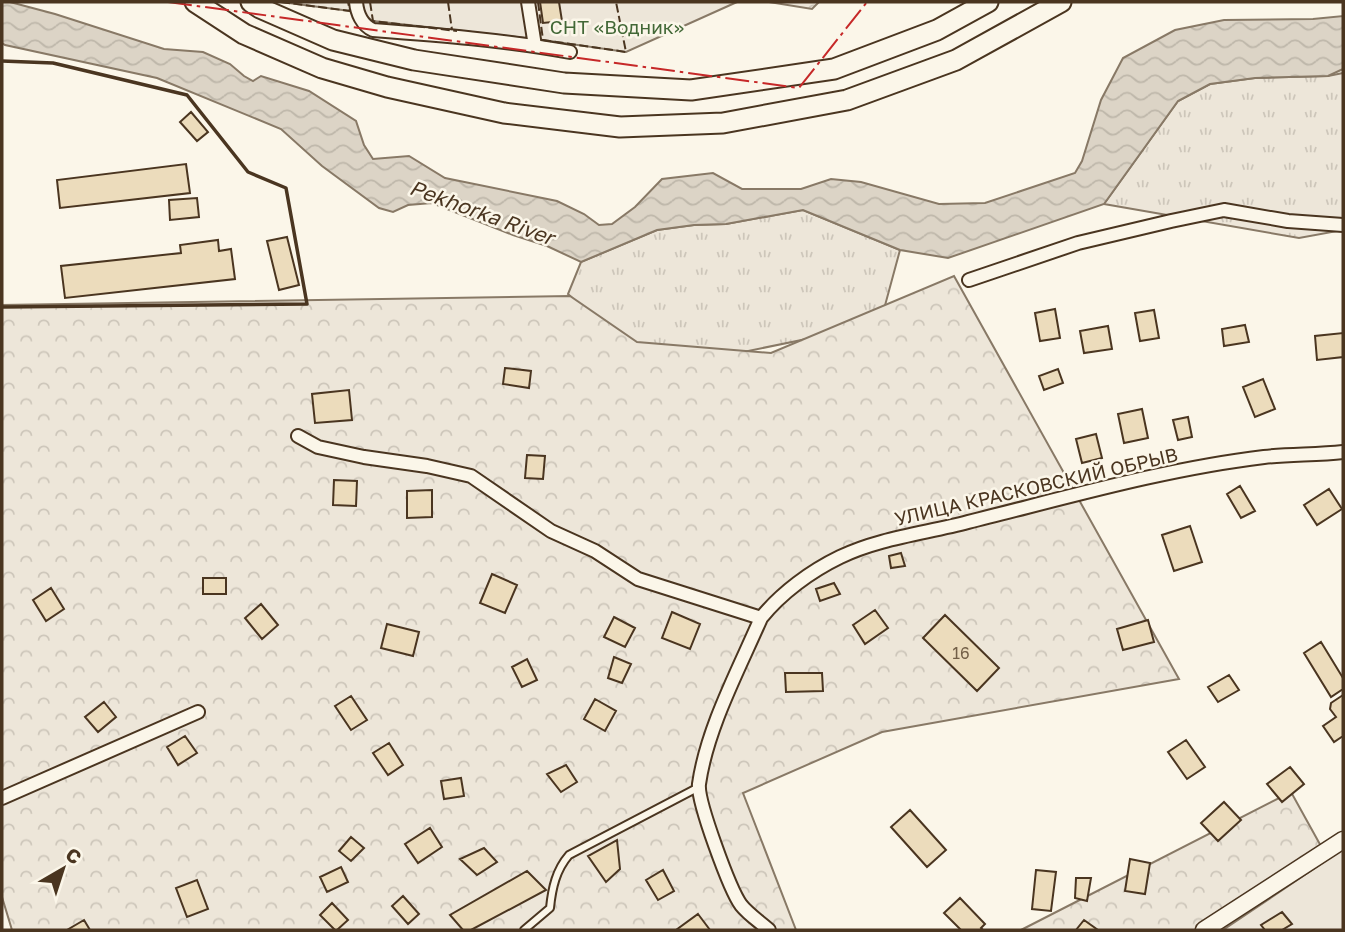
<svg xmlns="http://www.w3.org/2000/svg" width="1345" height="932" viewBox="0 0 1345 932" font-family="'Golos Text',sans-serif">
	<style>
		.grass { fill: url(#grass-tufts); stroke: #887966; stroke-width: 2 }
		.forest { fill: url(#forest-crowns); stroke: #887966; stroke-width: 2 }
		.green { fill: #ede6d9; stroke: #887966; stroke-width: 2 }
		.water { fill: url(#water-waves); stroke: #887966; stroke-width: 2 }
		.building { fill: #ecdcbc; stroke: #4a3520; stroke-width: 2 }
		.lines { fill: none; stroke-linecap: round; stroke-linejoin: round }
		.service-casing { stroke: #4a3520; stroke-width: 10 }
		.minor-casing { stroke: #4a3520; stroke-width: 16 }
		.secondary-casing { stroke: #4a3520; stroke-width: 19 }
		.primary-casing { stroke: #4a3520; stroke-width: 23 }
		.service { stroke: #fbf6e9; stroke-width: 6 }
		.minor { stroke: #fbf6e9; stroke-width: 12 }
		.secondary { stroke: #fbf6e9; stroke-width: 16 }
		.primary { stroke: #fbf6e9; stroke-width: 19 }
		.fence { stroke: #4a3520; stroke-width: 2; stroke-dasharray: 9 3.5; stroke-linecap: butt }
		.wall { stroke: #4a3520; stroke-width: 3.5 }
		.power { stroke: #c62828; stroke-width: 2; stroke-dasharray: 24 5 3.5 5; stroke-linecap: butt }
		.labels { text-anchor: middle; dominant-baseline: central; stroke-width: 5; stroke-linejoin: round; paint-order: stroke }
		.number-label { font-size: 16px; fill: #725f47 }
		.park-label { font-size: 19px; fill: #436837; stroke: #fbf6e9 }
		.street-label { font-size: 19px; fill: #4a3520; stroke: #fbf6e9 }
		.water-label { font-size: 21px; font-style: italic; fill: #4a3520; stroke: #fbf6e9 }
	</style>
	<defs>
		<pattern id="grass-tufts" width="24" height="20" patternUnits="userSpaceOnUse" patternTransform="scale(1.75)"><rect width="24" height="20" fill="#ede6d9"/><path d="M3 7l-1-3M5 7V3M7 7l1-3M15 17l-1-3M17 17v-4M19 17l1-3" fill="none" stroke="#cdc6ba"/></pattern>
		<pattern id="forest-crowns" width="20" height="18" patternUnits="userSpaceOnUse" patternTransform="scale(1.75)"><rect width="20" height="18" fill="#ede6d9"/><path d="M2 6a3 3 0 1 1 6 0M12 15a3 3 0 1 1 6 0" fill="none" stroke="#cdc6ba"/></pattern>
		<pattern id="water-waves" width="16" height="10" patternUnits="userSpaceOnUse" patternTransform="scale(1.75)"><rect width="16" height="10" fill="#dcd4c6"/><path d="M0 5q4-4 8 0t8 0" fill="none" stroke="#beb7aa"/></pattern>
	</defs>
	<rect width="100%" height="100%" fill="#fbf6e9"/>
	<path class="grass" d="M1343 73V230L1299 238 1104 204 1178 101 1210 84 1255 78 1328 76Z
		M803 210 900 250 880 324 650 371 568 294 581 262 657 230 694 225 726 224Z"/>
	<path class="forest" d="M769 2H819L812 9Z
		M954 276 1179 679 882 732 743 793 796 930H12L2 897V305L570 296 637 342 771 353Z
		M1291 792 1322 848 1211 930H1021Z"/>
	<path class="green" d="M281 2H737L626 52 543 40 373 21 350 11Z
		M1343 849V930H1223Z"/>
	<path class="water" d="M2 2H10L55 14 164 49 203 52 230 64 244 76 253 81 261 76 309 91 356 121 364 145 373 159 409 156 445 178 557 201 584 214 599 225 612 224 635 207 662 179 713 173 742 189H801L831 179 861 182 939 204 985 203 1075 173 1082 161 1101 100 1123 58 1175 30 1224 20 1313 19 1343 16V69L1328 76 1255 78 1210 84 1178 101 1104 204 948 258 900 250 803 210 726 224 694 225 657 230 581 262 547 246 513 235 432 203 408 205 393 212 379 208 322 166 281 129 157 78 5 45 2 43Z"/>
	<path class="building" d="M540 2H559L562 21 543 23Z
		M191 112 208 132 197 141 180 122Z
		M186 164 190 193 60 208 57 180Z
		M197 198 199 217 170 220 169 200Z
		M287 237 299 285 279 290 267 241Z
		M218 240 219 251 231 249 235 279 65 298 61 266 181 253 180 245Z
		M1055 309 1060 338 1040 341 1035 313Z
		M1154 310 1159 338 1140 341 1135 313Z
		M1245 325 1249 342 1224 346 1222 329Z
		M1108 326 1112 349 1084 353 1080 331Z
		M1343 333V357L1317 360 1315 336Z
		M505 368 531 371 529 388 503 384Z
		M1058 369 1063 383 1044 390 1039 376Z
		M1263 379 1275 409 1255 417 1243 387Z
		M349 390 352 420 315 423 312 394Z
		M1142 409 1148 438 1124 443 1118 414Z
		M1188 417 1192 437 1178 440 1173 420Z
		M1096 434 1102 458 1082 463 1076 439Z
		M527 455 545 456 543 479 525 478Z
		M334 480 357 481 356 506 333 505Z
		M1240 486 1255 511 1241 518 1227 494Z
		M1329 489 1342 509 1317 525 1304 505Z
		M432 490V517L407 518V491Z
		M1190 526 1202 562 1174 571 1162 535Z
		M901 553 905 566 891 568 889 556Z
		M492 574 517 585 505 613 480 603Z
		M203 578H226V594H203Z
		M834 583 840 594 820 601 816 589Z
		M51 588 64 609 46 621 33 600Z
		M261 604 278 625 262 639 245 618Z
		M875 610 888 628 865 644 853 625Z
		M672 612 700 624 690 649 662 638Z
		M945 615 999 668 977 691 923 638Z
		M614 617 635 628 625 647 604 637Z
		M1148 620 1154 642 1123 650 1117 629Z
		M387 624 419 632 413 656 381 648Z
		M1321 642 1343 678V689L1331 697 1304 653Z
		M614 657 631 664 622 683 608 678Z
		M527 659 537 680 522 687 512 667Z
		M785 673H822L823 691 786 692Z
		M1229 675 1239 690 1218 702 1208 687Z
		M1343 695V736L1334 742 1323 726 1336 717 1330 709 1331 703Z
		M351 696 367 720 351 730 335 706Z
		M595 699 616 711 605 731 584 719Z
		M104 702 116 717 98 732 85 717Z
		M185 736 197 753 178 765 167 747Z
		M1186 740 1205 767 1187 779 1168 752Z
		M389 743 403 765 388 775 373 753Z
		M566 765 577 782 561 792 547 774Z
		M1290 767 1304 784 1282 802 1267 784Z
		M461 778 464 796 444 799 441 781Z
		M1224 802 1241 820 1218 841 1201 823Z
		M910 810 946 850 927 867 891 827Z
		M430 828 442 847 418 863 405 844Z
		M351 837 364 848 351 861 339 851Z
		M617 840 620 869 606 882 588 856Z
		M484 848 497 862 477 875 460 859Z
		M1130 859 1150 863 1145 894 1125 891Z
		M341 867 348 882 327 892 320 877Z
		M663 870 674 891 658 900 646 880Z
		M1036 870 1056 872 1051 911 1032 909Z
		M527 871 546 890 471 930H463L450 915Z
		M1076 878H1091L1087 901 1075 898Z
		M197 880 208 909 187 917 176 888Z
		M403 896 419 914 408 924 392 906Z
		M960 898 985 924 981 928 983 930H961L944 913Z
		M332 903 348 920 337 930H335L320 915Z
		M1282 912 1292 924 1282 930H1265L1261 925Z
		M698 914 710 930H676Z
		M84 920 90 930H67Z
		M1084 920 1098 930H1076Z"/>
	<g class="lines">
		<defs>
			<path id="service" d="M524 930 550 908C552 888 556 870 569 855L699 787"/>
			<path id="minor" d="M356 2C357 13 362 25 373 30 439 35 505 40 570 52
				M528 2 535 46
				M969 280 1078 243 1171 221 1224 210 1288 221 1343 225
				M298 436 318 447 364 457 427 466 471 476 551 531 595 551 638 579 761 618
				M2 798 198 712
				M769 930C760 922 748 914 741 905 730 890 697 801 699 784 707 728 739 669 761 618 781 593 811 571 840 557 879 538 927 533 968 522 1065 498 1164 469 1264 457 1290 454 1317 455 1343 452"/>
			<path id="secondary" d="M1204 930 1343 840"/>
			<path id="primary" d="M195 2 244 34 322 68 387 87 504 113 620 127 723 123 847 100 956 60 1061 2
				M251 2 260 8 333 40 414 60 564 83 691 90 834 69 937 30 988 2"/>
		</defs>
		<use href="#service" class="service-casing"/>
		<use href="#minor" class="minor-casing"/>
		<use href="#secondary" class="secondary-casing"/>
		<use href="#primary" class="primary-casing"/>
		<use href="#service" class="service"/>
		<use href="#minor" class="minor"/>
		<use href="#secondary" class="secondary"/>
		<use href="#primary" class="primary"/>
		<path class="fence" d="M281 2 350 11 348 2
			M370 2 373 21 457 31
			M448 2 452 30
			M538 2 543 40 626 52 616 2"/>
		<path class="wall" d="M2 61 53 63 187 95 248 172 286 188 307 304 2 307"/>
		<path class="power" d="M168 2 799 88 867 2"/>
	</g>
	<g class="labels">
		<g class="number-label">
			<text x="961" y="653">16</text>
		</g>
		<g class="park-label">
			<text x="617" y="26">СНТ «Водник»</text>
		</g>
		<g class="street-label">
			<text transform="translate(1036 486) rotate(-13)">УЛИЦА КРАСКОВСКИЙ ОБРЫВ</text>
		</g>
		<g class="water-label">
			<text transform="translate(482 212) rotate(20)">Pekhorka River</text>
		</g>
	</g>
	<rect width="1345" height="932" fill="none" stroke="#4a3520" stroke-width="7"/>
	<g transform="translate(63 869) rotate(39)" stroke="#fbf6e9" stroke-width="5" paint-order="stroke">
	<path d="M0-5L12 26L0 18L-12 26Z" fill="#4a3520"/>
	<text y="-10" font-size="19" font-weight="bold" text-anchor="middle" fill="#4a3520">С</text>
	</g>
</svg>
